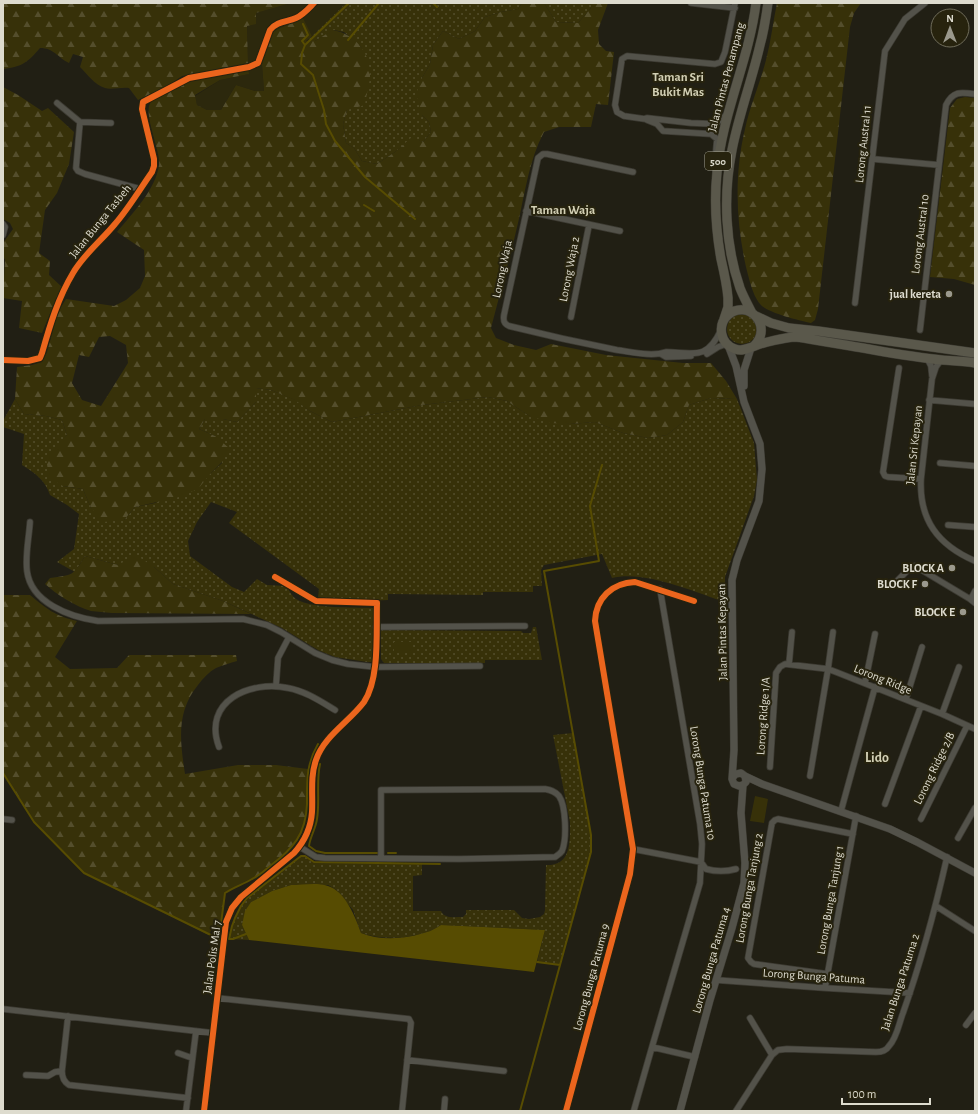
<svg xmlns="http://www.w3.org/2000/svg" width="978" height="1114" viewBox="0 0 978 1114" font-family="'Alegreya Sans',sans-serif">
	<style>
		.built { fill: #2c280d }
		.grass { fill: url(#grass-dots) }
		.forest { fill: url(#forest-firs); fill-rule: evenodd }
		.pitch { fill: #373109 }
		.water { fill: #574c02 }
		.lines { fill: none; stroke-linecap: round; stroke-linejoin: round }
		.stream { stroke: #574c02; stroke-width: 2 }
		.minor-casing { stroke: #3d3b33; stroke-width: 7 }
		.tertiary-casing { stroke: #3d3b33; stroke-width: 8 }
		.primary-casing { stroke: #3d3b33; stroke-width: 10 }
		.minor { stroke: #53524a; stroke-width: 5.5 }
		.tertiary { stroke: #53524a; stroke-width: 7 }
		.primary { stroke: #5a584b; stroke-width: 9 }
		.cycleway-casing { stroke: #27230e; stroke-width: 8 }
		.cycleway { stroke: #eb651d; stroke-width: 6 }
		.poi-dot { fill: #9b998d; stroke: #27230e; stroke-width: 1.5 }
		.labels { text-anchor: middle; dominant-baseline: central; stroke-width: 4; stroke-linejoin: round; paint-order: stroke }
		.shield { fill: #27230e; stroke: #a6a494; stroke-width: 1 }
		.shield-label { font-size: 11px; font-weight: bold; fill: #dddbce }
		.street-label { font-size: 12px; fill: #dddbce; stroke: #27230e }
		.poi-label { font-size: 12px; font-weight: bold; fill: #dddbce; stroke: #27230e; text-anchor: end }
		.neighbourhood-label { font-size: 13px; font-weight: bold; fill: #d2cfb4; stroke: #27230e }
		.quarter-label { font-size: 14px; font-weight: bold; fill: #d2cfb4; stroke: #27230e }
	</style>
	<defs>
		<pattern id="grass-dots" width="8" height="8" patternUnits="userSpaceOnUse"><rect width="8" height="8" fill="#373109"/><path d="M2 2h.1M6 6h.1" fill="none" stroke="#544e2c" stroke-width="1.8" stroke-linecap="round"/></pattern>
		<pattern id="forest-firs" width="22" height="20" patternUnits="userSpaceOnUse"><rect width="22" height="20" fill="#373109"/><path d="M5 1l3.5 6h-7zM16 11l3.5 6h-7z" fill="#544e2c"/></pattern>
	</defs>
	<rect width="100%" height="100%" fill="#211f14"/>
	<path class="built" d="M291 3H346L312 36 303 18 262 64 264 91H255L236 85 221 110H207L197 105 195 96 220 80 248 74 247 25 255 13Z"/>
	<path class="grass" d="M346 3H522L518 9 501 12 485 17 475 31 459 39 443 31 433 45 430 64 422 78V115L429 122 431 132 423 142 412 138 395 152 377 164 362 161 354 148 346 143 343 124 347 110 367 87 370 72 361 47 344 32 334 30 315 41 306 42Z
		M544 3H591V8L578 23 556 22Z
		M727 329a15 15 0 1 1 30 0a15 15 0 1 1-30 0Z
		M256 388 271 390 296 400 310 411 332 422 422 405 488 397 507 401 528 415 570 424 595 422 623 433 648 438 667 435 683 422 689 405 711 398 737 399 754 443 757 480 754 496 725 577V602C694 592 645 570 612 578L602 554 544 565 541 570 542 586H533V592H483V595L388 594V600C365 601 340 601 318 597L319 589 229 523 237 512 211 502 197 522 188 541 190 556 232 587 244 592 257 579 267 585 287 586C289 591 292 596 296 599 312 609 354 607 373 608V661L372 662H367L335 657 318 650 282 628 223 601 173 584 154 567 118 565 85 556 75 572 57 562 74 549 79 514 67 505 50 495C45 480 35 473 22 465L24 434 3 427V421L15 399 24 414 46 416 62 420 67 435 58 446 63 486 83 489 91 508 124 520 135 507 155 503 211 473 222 463 215 436 199 429 205 419H223L237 422 256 402Z
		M533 627H536L542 660H485V663H384L381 659V631L382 630 521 631 523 633H531Z
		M573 733 591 835V852L560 965 537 962 545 930 441 925C436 928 431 931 427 932 407 939 380 940 361 933L353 910 335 889 328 885H291L272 891 251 902 242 925 249 940 229 939C232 923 237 910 247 898L301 856H305L314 862 422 863V875L413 876V911H441C444 919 455 917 463 917L466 914V910H514L522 918 529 919 540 917 544 914 545 910 546 865C549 865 553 865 555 864 572 860 570 835 570 822L553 735Z"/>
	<path class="forest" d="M3 3H291L256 13V24L247 26 248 63 182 76 169 85 138 100 129 88C121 87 111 90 105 88 95 85 87 74 80 67L83 57 73 54 69 63C57 57 54 48 40 48 28 62 22 67 3 69Z
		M522 3H544L556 22 578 23 591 8V3H608L598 30 599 44 606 51 614 52 608 105 596 104 591 127H559L544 132C529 160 525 193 518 223 510 258 500 293 491 328L496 338 514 345 536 350 551 344 606 355 683 363H711L726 381 737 399 711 398 689 405 683 422 667 435 648 438 623 433 595 422 570 424 550 423 528 415 507 401 488 397 422 405 332 422 310 411 295 400 271 390 256 388V402L237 422 223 419H205L199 429 215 436 230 449 222 462 211 473 198 489 179 497 135 507 124 520 103 522 91 508 83 489 63 486 49 478 46 457 67 435 62 420 46 416 24 414 15 399 17 367 32 365 42 362 47 352 58 312 66 299 114 306 126 300 140 288 145 276 144 250 117 232C132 214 156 189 159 165 161 151 142 112 151 102 156 98 165 95 170 92 178 88 184 83 192 80L248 69 249 74 220 80 195 95 197 105 207 110H221L236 85 255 91H264L262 64 274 31 303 18 312 36 306 41H315L333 30C354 34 368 50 370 71 371 80 366 95 365 105L347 110 343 124 346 143 354 148 362 161 377 164 395 152 412 137 423 142 431 132 429 122 422 115 416 94 422 78 430 64 433 45 443 31 459 39 475 31 485 17 501 12 518 9ZM110 336 126 345 128 363 101 406 82 400 72 383 79 355 89 357 99 337Z
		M777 3H861L854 13 850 27 818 309 815 320 811 323C798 320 772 314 762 306 753 298 749 278 746 267 736 222 734 175 745 129 750 106 760 83 766 60 771 41 773 22 777 3Z
		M3 87 18 95 42 111 48 108 74 132 69 164 57 193 45 210 39 253 50 261 49 275 62 287 56 299 42 333 19 328 22 301 3 298 5 259 3 258V243L13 229 10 223 3 219Z
		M965 97 975 98V285L954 279 930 277 950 108 957 99Z
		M136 555 154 567 173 584 223 601 251 614 112 613C105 612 98 612 91 611 76 607 56 594 45 584L50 578C73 575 73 576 85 556L118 565Z
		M3 595H30C47 609 55 616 77 621L55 657 70 669 117 668 129 655H236L237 661C230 663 223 665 216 668 209 672 203 678 198 685 176 712 180 741 185 774L238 765H276L308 769 306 816 302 832 297 841 283 857 253 879 225 893 220 931 212 928 209 935 84 873 34 822 3 773Z"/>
	<path class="pitch" d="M394 642H413V653H394Z
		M755 796 768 799 764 823 750 821Z"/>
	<path class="water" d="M291 885C302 885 317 882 328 886 345 891 356 918 361 933 380 941 407 939 427 932 431 931 436 928 441 925L545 930 534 972 249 940 242 925 245 911 251 902 272 891Z"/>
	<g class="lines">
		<path class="stream" d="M349 3 305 45 302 53 301 64 313 75 324 110 326 124 335 141 365 177 415 219
			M433 3 437 7
			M303 24 308 35 302 41 305 45
			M348 40 379 3
			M364 205 374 211
			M320 764C316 782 320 801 317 819 316 828 310 837 309 846L316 851 325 853H379
			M3 773 34 822 84 873 219 939
			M388 853H396
			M220 931 225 893C234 887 244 884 252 879 259 876 264 871 270 866 293 849 306 834 307 804 307 781 306 765 318 744
			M246 934 233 939H229L232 926 235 918 241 906 247 898 301 856H305L314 862 440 864
			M537 962 560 965
			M520 1111 591 852V835L544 571 599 561 590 506 602 465"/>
		<defs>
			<path id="minor" d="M691 3 735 8
				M57 103 80 122
				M727 114 723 118 715 124 691 123 647 118 645 119 624 116 617 112 615 105 622 59 627 56 715 64 721 62 725 52 735 3
				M647 120 657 124 663 131 711 134 717 139 716 150
				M111 123 80 122 76 168 78 171 85 174 140 189
				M873 159 939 165
				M633 172 547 154H543L538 158 504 315C503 321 504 324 509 326 545 335 581 343 617 350 632 352 652 357 666 352 695 353 707 360 721 330
				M526 211 620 231
				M3 224 5 227 3 235
				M855 303 885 51 905 19 925 3
				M571 317 589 225
				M920 330 946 105C953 91 960 92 975 94
				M661 354 666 357 691 356
				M707 354 718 347 726 344
				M927 358 931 366 932 376
				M3 360 28 361 40 358 42 353C50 325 58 298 73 273 84 254 101 241 115 224 129 208 140 189 152 172L154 166V159L142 109 143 102 189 78 249 67 258 63 270 30C277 21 287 22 296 18 303 15 309 8 314 3
				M941 360 936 367 932 379 921 479C919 520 938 545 975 561
				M899 368 883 472 885 476 888 477 921 479
				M929 400 975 404
				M940 463 975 466
				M30 522C29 538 25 555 27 571 31 603 70 617 98 621L243 619 267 625 281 632 315 653 332 660 348 664 375 667 480 666
				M948 525 975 527
				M896 582 911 567 915 566 970 599 975 603
				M660 589 700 824 702 844 700 883 652 1047 695 1057
				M971 599 975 591
				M376 627 525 626
				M789 664 792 632
				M865 683 875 634
				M276 686 278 658 289 637
				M906 699 922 647
				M942 714 959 667
				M219 747C202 701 250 680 288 688 305 691 320 701 335 710
				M770 767 776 673 780 667 785 664 828 669 836 672 942 714 975 729
				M810 776 828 669 833 632
				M885 804 921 706
				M841 811 875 687
				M3 819 12 820
				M921 819 967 726
				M958 838 975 808
				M300 847 316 857 325 858 459 859 555 857C558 855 560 854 562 851 567 839 566 806 559 796 555 791 550 790 545 789L381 790V858
				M633 849 701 862 706 869C717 872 725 872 736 869
				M936 906 975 931
				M827 974 754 964 751 962 748 958 772 823 775 820 778 819 853 834
				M716 980 825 988 910 993
				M825 988 856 816
				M217 998 409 1019 411 1023 402 1111
				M3 1009 213 1033
				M68 1016 62 1071C62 1078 64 1082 69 1085L188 1098
				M750 1018 772 1055
				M966 1025 975 1013
				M178 1053 192 1058
				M407 1060 504 1071
				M26 1075 48 1076 55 1072 62 1071
				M634 1110 652 1047
				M186 1111 196 1031
				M204 1111 226 922 232 908 241 897 294 853C304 842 311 827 312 812 313 794 310 777 316 760 324 736 349 722 364 702 380 678 376 632 377 603L316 601 275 577
				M444 1111 445 1099
				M566 1111 630 874 633 849 595 621C596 598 612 583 635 582L694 601
				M736 1111 772 1055 778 1050 787 1049 876 1052C881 1052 886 1051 889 1046 897 1038 899 1023 903 1013 921 962 935 910 947 857"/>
			<path id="tertiary" d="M728 345 736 366 744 402 760 444 762 469 759 501 737 560 732 580 734 750 732 779 734 784 739 786 743 785 746 782 745 776 741 773 736 774 733 777
				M744 386V370L751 348
				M745 776 762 784 890 829 917 842 975 873
				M680 1111 710 1000 732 928 744 883 745 863 741 813 743 785"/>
			<path id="primary" d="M752 313C748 305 743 296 740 288 725 245 723 195 732 150 739 114 752 80 760 45 764 31 766 17 768 3
				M756 316 771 323 789 328 818 331 975 353
				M724 319 728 307V298C727 285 724 272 721 259 716 231 714 201 717 172 722 114 749 60 756 3
				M754 346C774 326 748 298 728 315 717 325 720 344 735 349 743 352 748 348 755 346 764 342 784 338 794 337 801 337 808 339 815 340 827 342 839 344 851 346 881 351 911 357 942 360 953 361 964 361 975 363"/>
		</defs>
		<use href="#minor" class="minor-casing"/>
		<use href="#tertiary" class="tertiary-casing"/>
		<use href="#primary" class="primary-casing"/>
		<use href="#minor" class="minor"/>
		<use href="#tertiary" class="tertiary"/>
		<use href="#primary" class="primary"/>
		<defs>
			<path id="cycleway" d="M3 360 28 361 40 358 42 353C50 325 58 298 73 273 84 254 101 241 115 224 129 208 140 189 152 172L154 166V159L142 109 143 102 189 78 249 67 258 63 270 30C277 21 287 22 296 18 303 15 309 8 314 3
				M204 1111 226 922 232 908 241 897 294 853C304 842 311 827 312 812 313 794 310 777 316 760 324 736 349 722 364 702 380 678 376 632 377 603L316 601 275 577
				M566 1111 630 874 633 849 595 621C596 598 612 583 635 582L694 601"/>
		</defs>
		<use href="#cycleway" class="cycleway-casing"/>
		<use href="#cycleway" class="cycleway"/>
	</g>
	<g class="poi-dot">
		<circle cx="949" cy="294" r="4"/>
		<circle cx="952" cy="568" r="4"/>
		<circle cx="925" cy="584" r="4"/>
		<circle cx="963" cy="612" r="4"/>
	</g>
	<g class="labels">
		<rect class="shield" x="705" y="152" width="26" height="18" rx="3"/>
		<g class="shield-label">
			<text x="718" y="161">500</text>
		</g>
		<g class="street-label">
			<text transform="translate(726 77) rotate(-75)">Jalan Pintas Penampang</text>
			<text transform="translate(863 144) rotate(-84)">Lorong Austral 11</text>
			<text transform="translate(100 221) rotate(-51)">Jalan Bunga Tasbeh</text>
			<text transform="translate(920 234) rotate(-83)">Lorong Austral 10</text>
			<text transform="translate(502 269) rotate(-78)">Lorong Waja</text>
			<text transform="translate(569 269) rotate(-79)">Lorong Waja 2</text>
			<text transform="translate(914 445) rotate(-84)">Jalan Sri Kepayan</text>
			<text transform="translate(722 632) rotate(-91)">Jalan Pintas Kepayan</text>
			<text transform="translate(883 679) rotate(22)">Lorong Ridge</text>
			<text transform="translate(763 716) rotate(-86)">Lorong Ridge 1/A</text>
			<text transform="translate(934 768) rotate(-64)">Lorong Ridge 2/B</text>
			<text transform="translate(703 783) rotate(81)">Lorong Bunga Patuma 10</text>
			<text transform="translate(749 888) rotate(-80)">Lorong Bunga Tanjung 2</text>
			<text transform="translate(830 900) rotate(-80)">Lorong Bunga Tanjung 1</text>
			<text transform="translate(212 957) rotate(-82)">Jalan Polis Mal 7</text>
			<text transform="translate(711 960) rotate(-74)">Lorong Bunga Patuma 4</text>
			<text transform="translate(814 976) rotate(4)">Lorong Bunga Patuma</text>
			<text transform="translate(591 977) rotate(-75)">Lorong Bunga Patuma 9</text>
			<text transform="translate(900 982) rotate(-72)">Jalan Bunga Patuma 2</text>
		</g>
		<g class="poi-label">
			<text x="941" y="294">jual kereta</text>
			<text x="944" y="568">BLOCK A</text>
			<text x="917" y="584">BLOCK F</text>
			<text x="955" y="612">BLOCK E</text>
		</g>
		<g class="neighbourhood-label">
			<text x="678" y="77">Taman Sri<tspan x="678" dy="15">Bukit Mas</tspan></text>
			<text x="563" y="210">Taman Waja</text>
		</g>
		<g class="quarter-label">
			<text x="877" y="758">Lido</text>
		</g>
	</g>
	<rect width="978" height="1114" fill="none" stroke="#dddbce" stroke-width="8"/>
	<g transform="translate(950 28)"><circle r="19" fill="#27230e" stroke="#706d5b"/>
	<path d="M0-3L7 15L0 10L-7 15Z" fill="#9b998d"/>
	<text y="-6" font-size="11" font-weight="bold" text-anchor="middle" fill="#dddbce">N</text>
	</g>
	<path d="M842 1098v6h88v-6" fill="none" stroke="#dddbce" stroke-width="2"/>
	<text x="848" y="1098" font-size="12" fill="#dddbce" stroke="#27230e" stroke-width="3" paint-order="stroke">100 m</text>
</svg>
